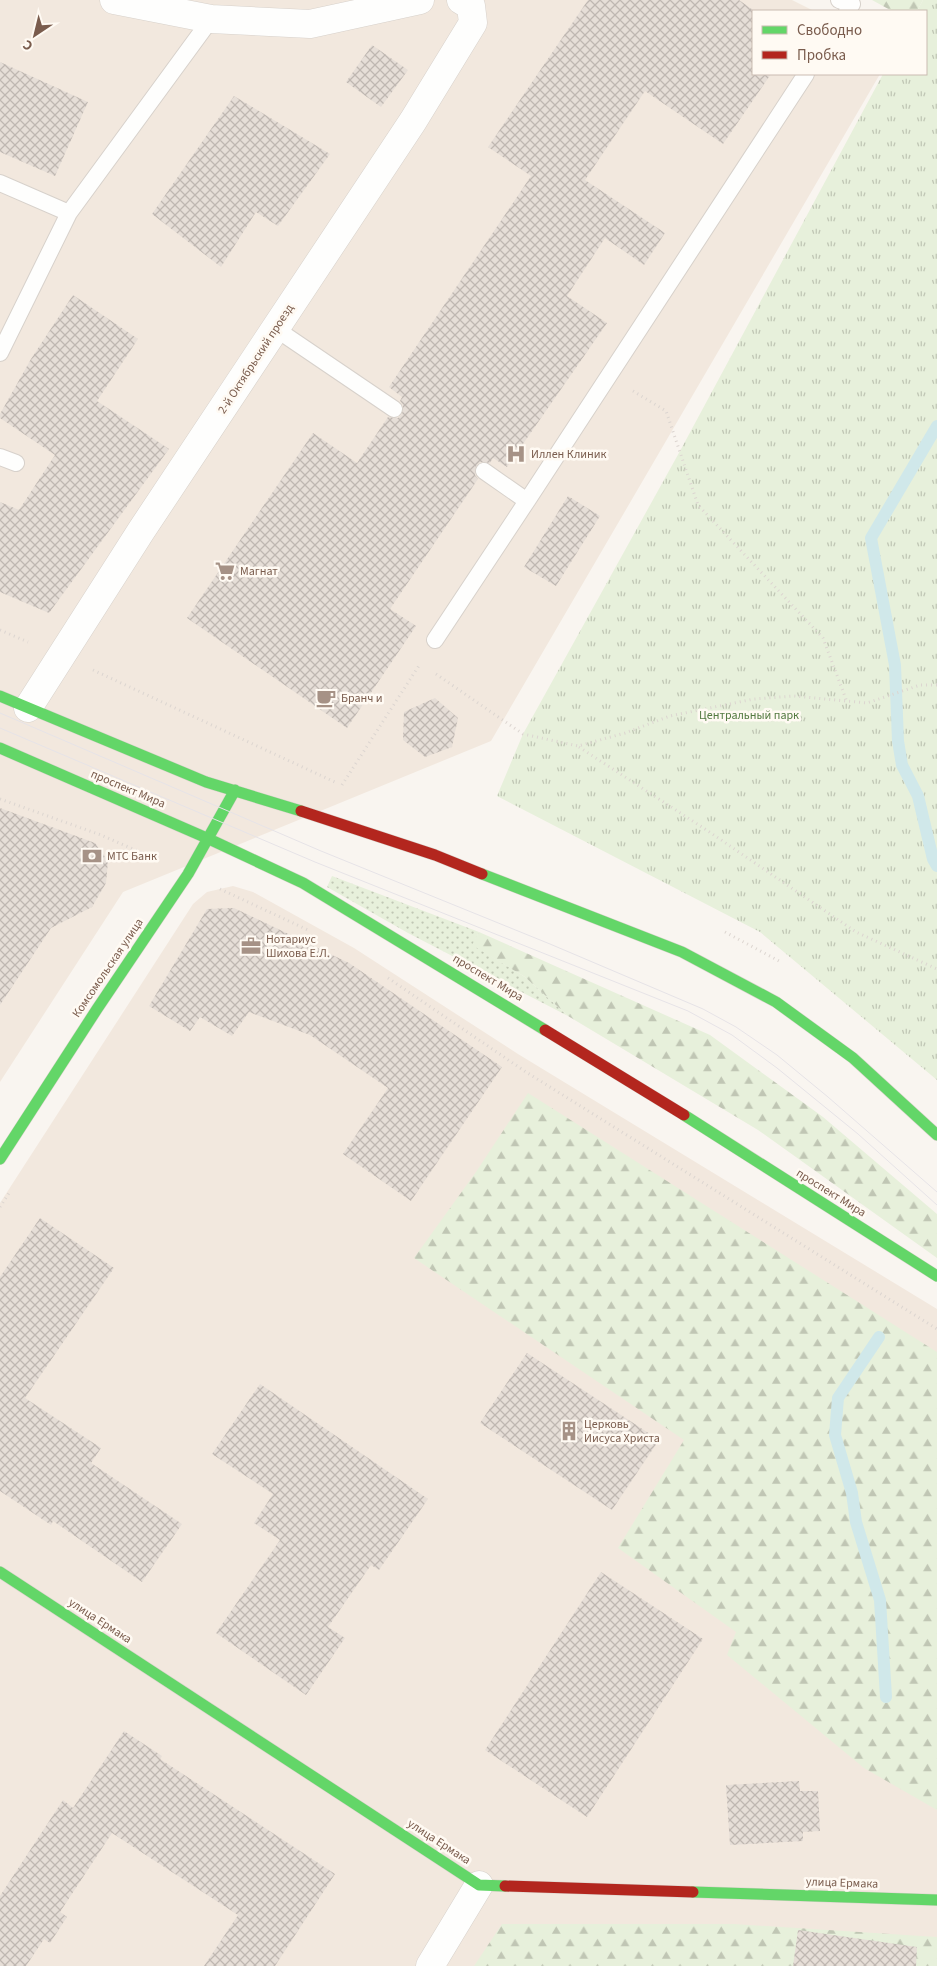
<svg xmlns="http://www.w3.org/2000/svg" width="937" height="1966" viewBox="0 0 937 1966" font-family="'Source Sans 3',sans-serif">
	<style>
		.residential { fill: #f2e8de }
		.grass { fill: url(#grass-dots) }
		.forest { fill: url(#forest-firs) }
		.park { fill: url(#park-tufts) }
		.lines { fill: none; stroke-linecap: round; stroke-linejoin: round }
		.stream { stroke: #d0e8ea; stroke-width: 12 }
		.building { fill: url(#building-cross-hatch) }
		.lane-casing { stroke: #d7d1cb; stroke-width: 18 }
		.street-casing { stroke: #d7d1cb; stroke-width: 29 }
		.fast-casing { stroke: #d9d2cb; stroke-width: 12 }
		.jam-casing { stroke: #d9d2cb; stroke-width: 12 }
		.path { stroke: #dcd5d0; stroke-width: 3; stroke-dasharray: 1 4; stroke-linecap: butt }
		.lane { stroke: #fefefd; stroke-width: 16 }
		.street { stroke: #fefefd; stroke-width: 28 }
		.fast { stroke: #63d668; stroke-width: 11 }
		.jam { stroke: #b3261e; stroke-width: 11 }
		.tram { stroke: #e6e3e7; stroke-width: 1 }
		.labels { text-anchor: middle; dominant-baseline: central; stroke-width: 5; stroke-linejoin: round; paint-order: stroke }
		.street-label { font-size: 12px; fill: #7a5c4d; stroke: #fffaf3 }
		.poi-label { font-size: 12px; fill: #7a5c4d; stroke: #fffaf3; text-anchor: start }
		.park-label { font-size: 12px; fill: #537a41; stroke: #fffaf3 }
	</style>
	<defs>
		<pattern id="grass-dots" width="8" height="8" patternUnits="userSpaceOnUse" patternTransform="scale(1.25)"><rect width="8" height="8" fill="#e7f0db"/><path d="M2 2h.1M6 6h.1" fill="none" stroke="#c0c6b4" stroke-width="1.8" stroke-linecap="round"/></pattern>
		<pattern id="forest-firs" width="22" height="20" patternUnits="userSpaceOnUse" patternTransform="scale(1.25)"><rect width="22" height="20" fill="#e7f0db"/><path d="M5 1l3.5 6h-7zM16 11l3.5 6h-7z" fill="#c0c6b4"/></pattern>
		<pattern id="park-tufts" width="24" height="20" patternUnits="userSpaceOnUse" patternTransform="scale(1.25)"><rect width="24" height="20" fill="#e7f0db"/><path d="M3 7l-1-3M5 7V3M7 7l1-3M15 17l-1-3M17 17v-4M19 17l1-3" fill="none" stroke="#c0c6b4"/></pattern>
		<pattern id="building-cross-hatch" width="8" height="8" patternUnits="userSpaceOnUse" patternTransform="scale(1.25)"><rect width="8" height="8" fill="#e6ded7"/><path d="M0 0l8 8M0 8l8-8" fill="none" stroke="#bfb7b1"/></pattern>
	</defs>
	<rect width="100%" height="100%" fill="#f9f5f0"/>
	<path class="residential" d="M0 0H792L814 11H753V74H880L491 741 123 892 0 1082Z
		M233 886 253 892 354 948 518 1054 937 1309V1966H0V1203L193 904 207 892Z"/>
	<path class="grass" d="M332 876 479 932 473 945 525 977 568 1016 408 933 327 887Z"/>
	<path class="forest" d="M872 0H923L917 11H892Z
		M479 932 710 1035 823 1117 937 1214V1258L758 1130 568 1016 525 977 472 945Z
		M528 1093 937 1352V1810L864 1768 727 1655 736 1632 618 1548 684 1440 414 1258 476 1172Z
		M502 1924H734L937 1937V1966H474Z"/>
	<path class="park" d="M923 0H937V1080L760 932 497 796 523 734 680 451 883 74H926V11H917Z"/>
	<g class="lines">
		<path class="stream" d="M937 426 871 538 895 665 898 741 902 765 918 796 933 859 937 866
			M879 1337 838 1398 835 1435 852 1493 856 1522 880 1600 886 1697"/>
	</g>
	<path class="building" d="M588 0H739L753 10V74H771L723 144 645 91 585 180 665 233 644 265 605 238 567 296 607 323 507 467 493 458 490 463 480 462 476 466 475 475 478 479 390 609 416 626 347 728 187 618 313 433 357 463 388 417 398 418 402 414 403 405 400 401 402 397 389 387 531 176 488 147Z
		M372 45 408 70 381 107 346 82Z
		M0 62 88 102 55 176 0 152Z
		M234 96 330 154 278 226 256 212 221 267 152 214Z
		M73 295 138 339 97 401 169 449 49 613 0 592V502L19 510 55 455 0 418V414L31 359Z
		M568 496 600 516 556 586 524 567Z
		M435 698 458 718 452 747 425 757 403 740 404 712Z
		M0 808 95 843 108 861 106 883 92 907 51 928 0 1005Z
		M234 908 349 963 502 1067 411 1201 343 1154 388 1088 310 1035 249 1012 232 1036 200 1017 190 1031 149 1006 207 909Z
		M40 1218 114 1268 25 1398 101 1448 91 1463 182 1524 142 1582 53 1521 51 1525 0 1491V1277Z
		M527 1353 659 1440 612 1510 480 1423Z
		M260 1384 428 1499 379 1570 371 1565 328 1627 345 1638 306 1695 216 1633 280 1540 254 1523 273 1494 212 1454Z
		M601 1572 703 1639 587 1817 485 1750Z
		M124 1731 162 1756 160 1759 335 1874 275 1966H204L238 1915 112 1833 60 1912 67 1917 50 1943 44 1939 26 1966H0V1896L63 1800 73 1808Z
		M799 1781 800 1791H818L820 1831 803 1832V1841L730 1845 726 1785Z
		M798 1930 917 1947 916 1966H793Z"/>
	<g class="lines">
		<defs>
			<path id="lane" d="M839 0 852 4 847 11
				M0 183 69 213
				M276 329 394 409
				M0 353 69 213 211 19
				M0 457 16 463
				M527 501 806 74
				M435 640 527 501 484 471"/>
			<path id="street" d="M114 0 211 19 310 24 420 0
				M28 708 141 531 413 121 473 23 471 6 461 0
				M430 1966 479 1885"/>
			<path id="fast" d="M0 696 206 782 301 811
				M0 748 209 839 303 883 545 1030
				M482 874 682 952 776 1002 853 1058 937 1135
				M684 1115 937 1276
				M0 1159 97 1009 188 874 235 790
				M0 1572 479 1885 505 1886
				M693 1892 937 1900"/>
			<path id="jam" d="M301 811 435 855 482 874
				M545 1030 684 1115
				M505 1886 693 1892"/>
		</defs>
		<use href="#lane" class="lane-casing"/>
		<use href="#street" class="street-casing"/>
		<use href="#fast" class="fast-casing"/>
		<use href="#jam" class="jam-casing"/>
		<path class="path" d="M633 391 666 411 698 505 823 638 847 702
			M0 630 28 642
			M93 670 337 783
			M436 674 523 734 578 746 625 733 670 716 754 699 794 696 867 703 920 685H937
			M579 747 708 831 856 932 937 969
			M342 785 420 664
			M0 799 101 835 156 859
			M220 889 308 930
			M725 932 779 961
			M388 978 526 1072 937 1329
			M0 1207 9 1193"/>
		<use href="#lane" class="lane"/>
		<use href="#street" class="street"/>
		<use href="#fast" class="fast"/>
		<use href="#jam" class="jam"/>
		<path class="tram" d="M0 713 321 851 550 944 703 1009 736 1027 777 1055 828 1097 937 1192
			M0 728 315 862 688 1011 732 1035 777 1068 858 1134 937 1205"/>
	</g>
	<defs>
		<symbol id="hospital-bare" viewBox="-9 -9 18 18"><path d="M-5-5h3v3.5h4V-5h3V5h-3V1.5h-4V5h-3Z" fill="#a69286" stroke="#fffaf3" stroke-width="2.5" paint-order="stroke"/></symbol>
		<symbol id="supermarket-bare" viewBox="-9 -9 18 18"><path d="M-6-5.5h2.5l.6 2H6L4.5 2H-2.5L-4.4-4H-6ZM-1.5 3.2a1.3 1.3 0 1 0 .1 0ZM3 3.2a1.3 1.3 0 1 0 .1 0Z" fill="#a69286" stroke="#fffaf3" stroke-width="2.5" paint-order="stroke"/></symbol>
		<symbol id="cafe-bare" viewBox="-9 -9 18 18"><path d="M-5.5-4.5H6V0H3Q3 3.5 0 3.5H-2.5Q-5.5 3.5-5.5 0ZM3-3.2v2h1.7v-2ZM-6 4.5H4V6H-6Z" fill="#a69286" stroke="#fffaf3" stroke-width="2.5" paint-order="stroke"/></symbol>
		<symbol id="bank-bare" viewBox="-9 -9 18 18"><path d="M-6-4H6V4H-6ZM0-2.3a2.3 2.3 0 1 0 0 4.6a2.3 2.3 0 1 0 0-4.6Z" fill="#a69286" stroke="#fffaf3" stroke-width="2.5" paint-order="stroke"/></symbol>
		<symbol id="office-bare" viewBox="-9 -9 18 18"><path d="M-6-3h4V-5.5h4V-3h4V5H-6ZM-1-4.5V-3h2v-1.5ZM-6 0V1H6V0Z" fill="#a69286" stroke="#fffaf3" stroke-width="2.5" paint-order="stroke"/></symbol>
		<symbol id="building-bare" viewBox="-9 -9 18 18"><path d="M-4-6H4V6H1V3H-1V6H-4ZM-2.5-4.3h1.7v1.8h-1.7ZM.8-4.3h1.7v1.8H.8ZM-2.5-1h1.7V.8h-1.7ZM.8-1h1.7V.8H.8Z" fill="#a69286" stroke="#fffaf3" stroke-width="2.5" paint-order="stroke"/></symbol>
	</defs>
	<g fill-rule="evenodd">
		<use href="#hospital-bare" x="502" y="440" width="28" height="28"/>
		<use href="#supermarket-bare" x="211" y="557" width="28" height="28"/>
		<use href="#cafe-bare" x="312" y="684" width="28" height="28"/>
		<use href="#bank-bare" x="78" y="842" width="28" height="28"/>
		<use href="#office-bare" x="237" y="932" width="28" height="28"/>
		<use href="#building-bare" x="555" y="1417" width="28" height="28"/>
	</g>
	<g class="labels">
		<g class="street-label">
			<text transform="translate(256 359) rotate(-57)">2-й Октябрьский проезд</text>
			<text transform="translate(128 789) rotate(23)">проспект Мира</text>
			<text transform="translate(108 968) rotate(-56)">Комсомольская улица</text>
			<text transform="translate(488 978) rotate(31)">проспект Мира</text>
			<text transform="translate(831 1193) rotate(32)">проспект Мира</text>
			<text transform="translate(100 1621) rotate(33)">улица Ермака</text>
			<text transform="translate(439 1842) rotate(33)">улица Ермака</text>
			<text transform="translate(842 1883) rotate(2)">улица Ермака</text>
		</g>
		<g class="poi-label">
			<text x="531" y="454">Иллен Клиник</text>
			<text x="240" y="571">Магнат</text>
			<text x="341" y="698">Бранч и</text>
			<text x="107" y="856">МТС Банк</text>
			<text x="266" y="939">Нотариус<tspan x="266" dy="14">Шихова Е.Л.</tspan></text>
			<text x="584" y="1424">Церковь<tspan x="584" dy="14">Иисуса Христа</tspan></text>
		</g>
		<g class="park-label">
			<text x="749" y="715">Центральный парк</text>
		</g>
	</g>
	<rect x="752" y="10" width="175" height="65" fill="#fffaf3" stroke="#cabbb1"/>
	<rect x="762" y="26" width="25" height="8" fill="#63d668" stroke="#cabbb1"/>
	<text x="797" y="35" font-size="15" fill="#7a5c4d">Свободно</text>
	<rect x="762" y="51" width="25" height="8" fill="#b3261e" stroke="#cabbb1"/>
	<text x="797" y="60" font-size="15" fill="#7a5c4d">Пробка</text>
	<g transform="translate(35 35) rotate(215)" stroke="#fffaf3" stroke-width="4" paint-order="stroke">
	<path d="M0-4L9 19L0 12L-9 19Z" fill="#7a5c4d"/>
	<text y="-8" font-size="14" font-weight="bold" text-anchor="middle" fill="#7a5c4d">С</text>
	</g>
</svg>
